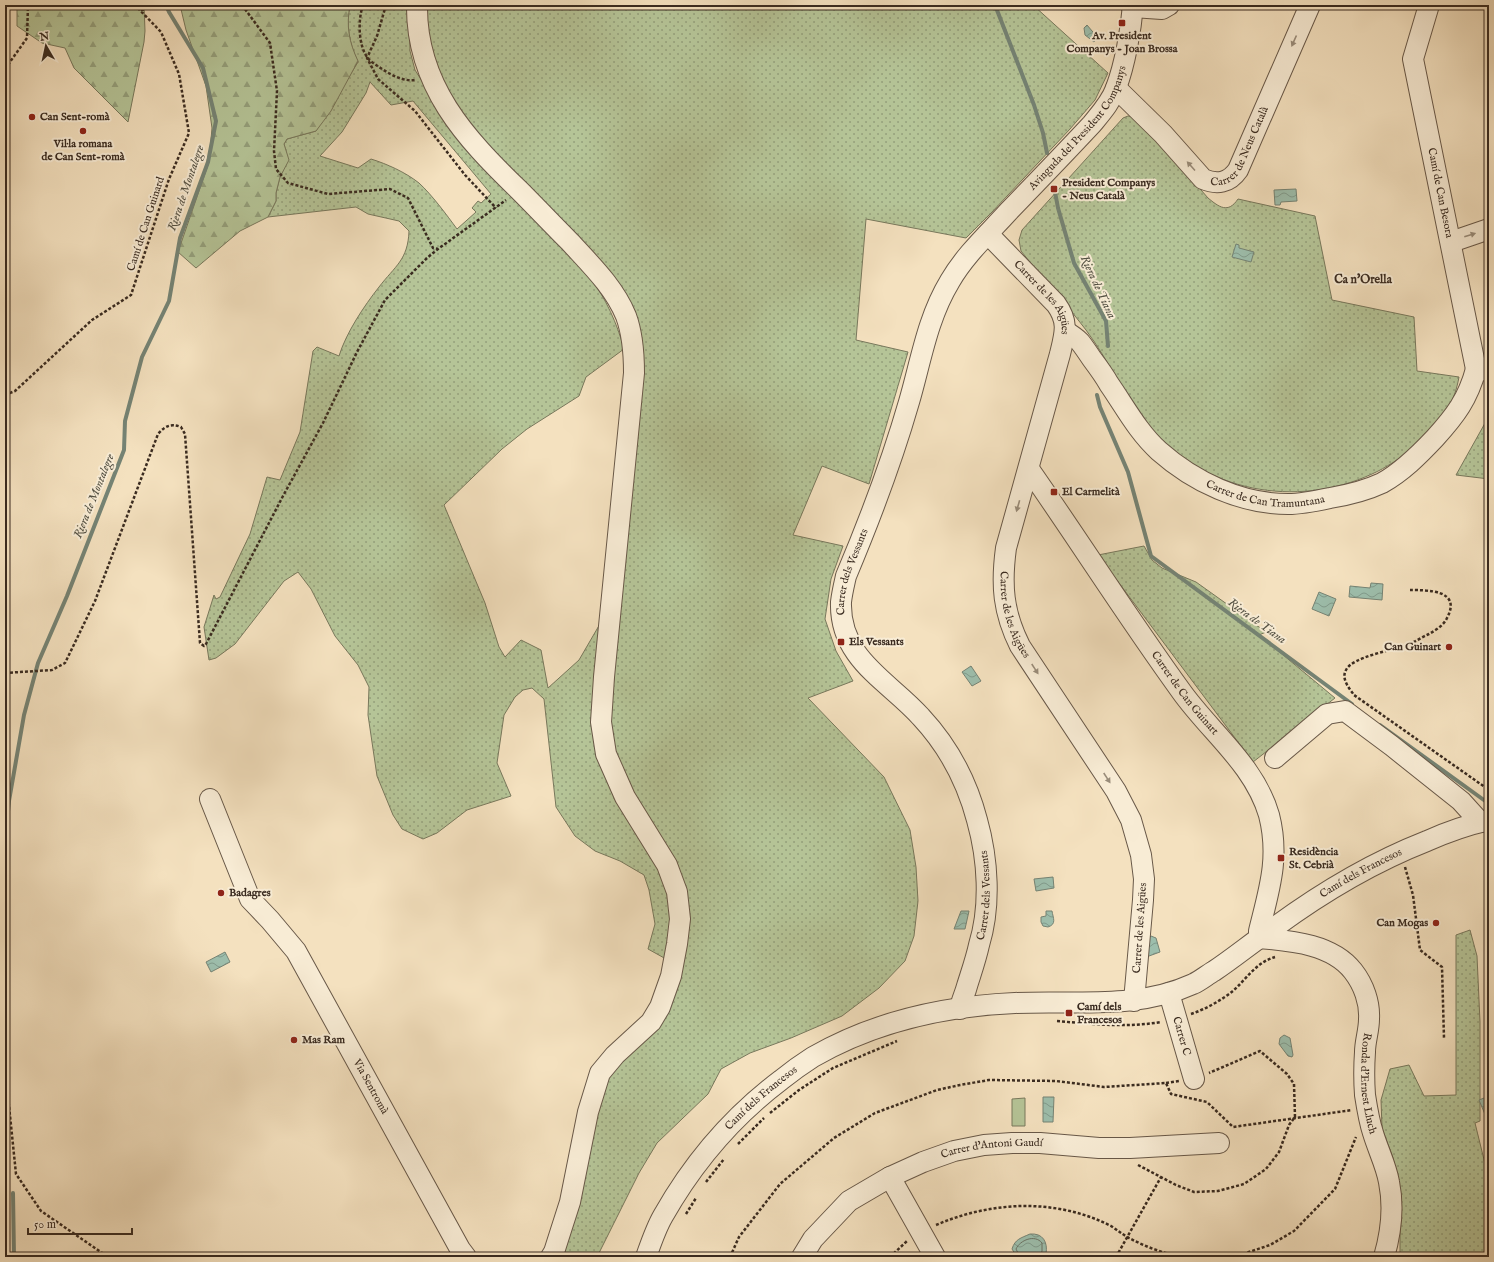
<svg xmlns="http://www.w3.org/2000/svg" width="1494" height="1262" viewBox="0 0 1494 1262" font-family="'IM FELL English',serif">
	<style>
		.grass { fill: url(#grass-dots); stroke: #78785c; fill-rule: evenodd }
		.forest { fill: url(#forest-firs); stroke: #78785c }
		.park { fill: #b5c497; stroke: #78785c }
		.water { fill: url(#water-waves); stroke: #758374 }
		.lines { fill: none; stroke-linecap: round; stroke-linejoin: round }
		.shore { stroke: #6c7466; stroke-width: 1 }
		.stream { stroke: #758374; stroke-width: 4 }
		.minor-casing { stroke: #685848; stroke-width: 22 }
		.path { stroke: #3a2b20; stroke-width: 2.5; stroke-dasharray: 3 2; stroke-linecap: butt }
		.minor { stroke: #f8ecd5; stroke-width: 20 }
		.oneway { fill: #998c7a }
		.poi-dot { fill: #8f2418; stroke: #f8ecd5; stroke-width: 1.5 }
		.labels { text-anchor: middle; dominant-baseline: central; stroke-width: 4; stroke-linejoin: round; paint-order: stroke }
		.poi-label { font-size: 11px; font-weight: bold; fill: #3a2b20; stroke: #f8ecd5; text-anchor: start }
		.street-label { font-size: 11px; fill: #3a2b20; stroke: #f8ecd5 }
		.water-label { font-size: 12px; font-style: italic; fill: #535043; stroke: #f8ecd5 }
		.neighbourhood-label { font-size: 12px; font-weight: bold; fill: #3a2b20; stroke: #f8ecd5 }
	</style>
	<defs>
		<pattern id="grass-dots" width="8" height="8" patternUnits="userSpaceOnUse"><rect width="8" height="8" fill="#b5c497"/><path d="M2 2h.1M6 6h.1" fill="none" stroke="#949f7b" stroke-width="1.8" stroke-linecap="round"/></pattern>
		<pattern id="forest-firs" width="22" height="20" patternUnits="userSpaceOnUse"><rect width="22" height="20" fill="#b5c497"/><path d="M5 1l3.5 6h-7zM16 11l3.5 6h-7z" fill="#949f7b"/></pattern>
		<pattern id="water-waves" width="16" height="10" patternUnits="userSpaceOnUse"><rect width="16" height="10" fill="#9dbeac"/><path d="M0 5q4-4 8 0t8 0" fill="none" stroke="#819b8c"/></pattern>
	</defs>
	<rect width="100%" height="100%" fill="#f4e1bf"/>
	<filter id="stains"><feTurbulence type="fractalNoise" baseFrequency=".005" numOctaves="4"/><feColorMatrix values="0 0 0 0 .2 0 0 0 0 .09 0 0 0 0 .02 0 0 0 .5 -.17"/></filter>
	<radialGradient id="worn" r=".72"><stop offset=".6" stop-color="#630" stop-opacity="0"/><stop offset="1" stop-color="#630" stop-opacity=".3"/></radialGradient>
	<path class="grass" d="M350 5H409L410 51 415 70 460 141 590 277C606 299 617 323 624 349L586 377 579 396 527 429 502 449 444 505 485 603 499 647 505 657 521 640 541 650 548 688 579 660 604 617 594 707 661 874 669 897 670 920 666 959 648 949 655 924 649 890 644 875 620 861 595 851 575 836 556 807 544 699 532 688 523 690 515 697 504 715 497 763 511 796 467 810 437 833 423 839 402 829 393 815 377 776 368 715 369 687 358 665 335 636 311 589 298 572 284 581 235 644 216 658 209 660 204 627 214 595 216 599 220 597 250 534 267 477 280 480 300 432 313 351 317 347 339 356C346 333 364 306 379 287 395 266 408 260 409 231L399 221 368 214 356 207 268 217 276 201V193L280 177 288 160 284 144 287 139 316 131 358 62C349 43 346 26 350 5ZM370 82 391 105 413 101 491 194 481 203 478 201 472 208 476 212 457 229C446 214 432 195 419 183 405 172 387 164 371 159L358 168 320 156 342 132 366 93Z
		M424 5H1033L1108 73 1095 100 1070 129 992 212 966 238 866 219 856 340 908 352 869 484 822 466 793 535 843 546 831 579 825 619 836 651 853 681 808 698 884 777 910 830 916 867 918 901 914 936 905 961 879 988 842 1016 791 1038 750 1053 721 1069 708 1094 657 1143 639 1173 597 1257H559L605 1081 625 1055 653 1029 684 926 643 815 615 755 610 728 640 341 489 149 440 83 430 52Z
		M1128 116 1135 117 1141 121 1208 198C1219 207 1228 214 1238 199L1315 216 1332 300 1414 317 1417 371 1459 377C1457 388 1454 398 1448 408 1434 434 1399 462 1372 474 1296 509 1203 492 1149 426 1125 397 1109 361 1086 330 1066 303 1042 278 1021 251L1019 240 1022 230 1123 118Z
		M1489 416V479L1456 475Z
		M1144 546 1152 560 1162 568 1196 582 1266 632 1259 635 1335 698 1253 762 1098 555Z
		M1470 930 1477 956 1480 1022V1121L1475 1123 1489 1180V1257H1400V1223L1399 1186 1393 1158 1382 1128 1381 1100 1390 1069 1409 1065 1424 1096 1456 1095V935Z"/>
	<path class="forest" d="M17 5H144L145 31 144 42 128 122 74 68 65 48 42 43 17 26Z
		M180 5H350C346 26 349 42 358 61L331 111 316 131 287 139 284 144 289 160 280 177 276 193V201L268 217 240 231 196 268 178 252 209 162 212 128 206 86 186 30Z"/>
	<path class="park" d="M1025 1098V1126H1012V1099Z"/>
	<path class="water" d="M1087 25 1098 38 1094 42 1085 35 1084 28Z
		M1296 189 1297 201 1281 202 1280 205H1275L1274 190Z
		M1236 244 1239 245V248L1254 252 1251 262 1232 257Z
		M1371 583 1383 584 1382 600 1349 597 1350 586 1370 588Z
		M1319 592 1336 599 1329 616 1312 609Z
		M971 666 981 681 972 686 962 672Z
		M1053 877 1054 888 1036 891 1034 879Z
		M961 911H969L965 929H954Z
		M1046 911H1052C1053 918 1057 924 1048 927L1043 926 1041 922V917L1046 916Z
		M1151 936 1156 938 1160 952 1149 956 1147 954 1149 938Z
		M225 952 230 962 211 972 206 962Z
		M1284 1035 1290 1038 1293 1055 1292 1057 1288 1056 1279 1044 1280 1038Z
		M1489 1096V1124L1479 1100Z
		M1043 1097H1054L1053 1122H1043Z
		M1030 1234C1043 1233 1048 1242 1046 1254L1041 1256 1017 1257 1012 1249C1015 1239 1021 1238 1030 1234Z"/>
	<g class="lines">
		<path class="shore" d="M1020 1257 1016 1249C1020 1240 1035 1234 1042 1243V1251L1040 1257"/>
		<path class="stream" d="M995 5 1034 105 1043 133 1047 153
			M1055 192 1058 208 1074 263 1106 321 1108 346
			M1097 395 1100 407 1128 472 1151 556 1352 704
			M1380 725 1488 803
			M5 841 9 801 24 715 38 663 67 596 124 450 125 421 142 357 169 301 180 238 208 162 216 121 203 68 169 12 166 5
			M13 1193 14 1257"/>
		<defs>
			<g id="minor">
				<path d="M417 5C416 85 465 138 519 190 536 207 553 225 570 242 591 265 614 287 626 316 633 335 634 354 634 373L604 677 601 722 606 754 625 797 667 865 677 892 680 919 677 944 671 976 660 1007 651 1022 615 1055 600 1073 588 1112 570 1202 554 1252 551 1257"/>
				<path d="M1131 5 1133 7 1162 9 1169 5"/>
				<path id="s1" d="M1429 5 1413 59 1476 369 1489 371"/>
				<path id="s2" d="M1116 88 1163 134 1203 179C1217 185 1229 183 1238 170L1310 5"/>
				<path id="s3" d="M988 234 1056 304C1069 322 1065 333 1060 354L1006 548C1001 585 1003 612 1020 646L1116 791 1131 820 1141 855 1144 879 1143 900 1134 1001"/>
				<path d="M1451 242 1489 229"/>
				<path id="s4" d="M1065 331C1070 334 1076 338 1080 342 1084 347 1088 353 1092 359 1098 367 1104 375 1109 384 1125 407 1138 432 1159 451 1194 482 1241 504 1288 504 1302 504 1316 501 1330 498 1348 495 1365 491 1382 483 1402 472 1419 455 1435 438 1455 416 1468 399 1476 369"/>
				<path id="s5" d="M1029 469C1080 542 1128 618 1181 691 1210 732 1254 764 1269 815 1280 858 1269 890 1259 931V938"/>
				<path d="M1275 758 1327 714 1345 711 1392 746 1461 801 1480 822"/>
				<path id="s6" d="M210 799 250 899 270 920 296 951 460 1249 466 1257"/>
				<path id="s7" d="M1259 938C1292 941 1332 944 1353 971 1364 985 1370 1003 1369 1019 1369 1031 1365 1041 1365 1052 1364 1066 1364 1081 1365 1095 1367 1108 1369 1121 1373 1133 1378 1150 1386 1165 1389 1182 1394 1207 1391 1233 1384 1257"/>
				<path id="s8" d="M1169 993 1194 1079"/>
				<path id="s9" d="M960 1009C961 1001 965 994 967 986 971 973 976 959 979 945 991 906 988 859 977 820 967 782 948 746 921 717 889 681 839 659 841 602 842 593 844 585 846 576 870 519 892 461 909 402 921 361 927 319 950 281 965 255 988 234 1008 212 1036 183 1064 154 1092 124 1101 113 1111 102 1116 88 1125 64 1131 30 1133 5"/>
				<path d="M890 1177 935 1257"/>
				<path id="s10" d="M646 1257C651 1243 656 1228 663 1216 693 1163 732 1117 781 1080 791 1072 802 1064 813 1057 874 1022 946 1006 1015 1003 1075 1000 1136 1010 1193 984 1200 981 1207 975 1214 971 1235 957 1254 941 1275 927 1324 891 1371 863 1427 841 1447 832 1467 825 1489 820"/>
				<path id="s11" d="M802 1257 813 1239 849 1201 890 1177 923 1162 954 1151 984 1145 1012 1143H1040L1099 1148H1130L1219 1143"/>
			</g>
		</defs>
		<use href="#minor" class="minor-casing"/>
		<path class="path" d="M242 5 270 43 277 91 274 151 276 169 288 183 328 194 390 189 408 198 433 248 438 249 506 200
			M363 5C358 19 358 44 367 57 369 60 373 63 376 65 388 73 401 82 416 80
			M386 5 377 36 367 58 378 79 415 111 465 175 496 208
			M141 11 150 5
			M5 69 27 38 28 5
			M5 395 15 391 92 320 131 295 169 179 189 133 179 74 161 32 135 5
			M1410 590C1428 590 1462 590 1447 618 1444 625 1436 630 1429 634 1422 637 1415 642 1407 645 1393 650 1352 657 1346 670 1341 679 1349 688 1354 695L1489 790
			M5 673 52 670 65 663 95 601 158 434C165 426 171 423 181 427L185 434 200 643 204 646 206 644 283 496 323 423 357 352 385 300 427 258 438 249
			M1405 867 1413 895 1420 950 1442 967 1444 1038
			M1191 1014C1206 1009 1222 1000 1234 990 1247 978 1257 962 1275 957
			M1057 1021C1092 1024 1126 1028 1161 1022
			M5 1067 16 1174 41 1211 108 1257
			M1166 1083 1179 1081
			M770 1113 799 1090 833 1068 897 1041
			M738 1144 764 1118
			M1138 1165 1176 1185 1194 1192 1218 1191 1244 1184 1266 1169 1279 1152 1289 1125 1295 1117 1294 1084 1287 1074 1260 1051 1209 1073
			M706 1182 724 1159
			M686 1214 696 1198
			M936 1225C992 1201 1056 1198 1111 1226 1117 1230 1122 1234 1129 1238 1146 1247 1167 1255 1186 1257
			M730 1257 739 1237 780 1184 834 1138 875 1113 937 1090 960 1085 989 1080 1056 1081 1104 1087 1166 1083 1171 1094 1207 1102 1233 1127 1352 1110
			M890 1257 907 1241
			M1116 1257 1161 1177
			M1223 1257 1240 1255 1270 1245 1294 1231 1335 1189 1356 1137"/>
		<use href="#minor" class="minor"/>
	</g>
	<defs><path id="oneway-solid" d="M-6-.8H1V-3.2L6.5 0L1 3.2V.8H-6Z"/></defs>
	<g class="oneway">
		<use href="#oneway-solid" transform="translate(1294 41) rotate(114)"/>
		<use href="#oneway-solid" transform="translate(1191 166) rotate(-132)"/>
		<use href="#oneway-solid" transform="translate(1470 235) rotate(-18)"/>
		<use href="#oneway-solid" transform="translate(1018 506) rotate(106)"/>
		<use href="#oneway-solid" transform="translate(1035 669) rotate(57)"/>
		<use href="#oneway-solid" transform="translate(1107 778) rotate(57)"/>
	</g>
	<g class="poi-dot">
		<rect x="1118" y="19" width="8" height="8" rx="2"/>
		<circle cx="32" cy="117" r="4"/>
		<circle cx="83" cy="131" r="4"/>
		<rect x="1050" y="185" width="8" height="8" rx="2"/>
		<rect x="1050" y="488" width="8" height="8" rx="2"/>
		<rect x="837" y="638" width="8" height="8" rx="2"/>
		<circle cx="1449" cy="647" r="4"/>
		<rect x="1277" y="854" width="8" height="8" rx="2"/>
		<circle cx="221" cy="893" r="4"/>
		<circle cx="1436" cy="923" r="4"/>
		<rect x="1065" y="1009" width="8" height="8" rx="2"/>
		<circle cx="294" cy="1040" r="4"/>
	</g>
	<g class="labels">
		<g class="poi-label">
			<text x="1122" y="36" text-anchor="middle">Av. President<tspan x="1122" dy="13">Companys - Joan Brossa</tspan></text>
			<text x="40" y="117">Can Sent-romà</text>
			<text x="83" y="144" text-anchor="middle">Vil·la romana<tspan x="83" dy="13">de Can Sent-romà</tspan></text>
			<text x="1062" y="183">President Companys<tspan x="1062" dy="13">- Neus Català</tspan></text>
			<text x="1062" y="492">El Carmelità</text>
			<text x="849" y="642">Els Vessants</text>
			<text x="1441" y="647" text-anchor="end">Can Guinart</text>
			<text x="1289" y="852">Residència<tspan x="1289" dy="13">St. Cebrià</tspan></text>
			<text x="229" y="893">Badagres</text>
			<text x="1428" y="923" text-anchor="end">Can Mogas</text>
			<text x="1077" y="1007">Camí dels<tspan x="1077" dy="13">Francesos</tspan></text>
			<text x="302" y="1040">Mas Ram</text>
		</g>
		<g class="street-label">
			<text stroke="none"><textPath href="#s9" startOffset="998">Avinguda del President Companys</textPath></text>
			<text stroke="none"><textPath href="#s2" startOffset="184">Carrer de Neus Català</textPath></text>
			<text stroke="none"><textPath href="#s1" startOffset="193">Camí de Can Besora</textPath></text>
			<text transform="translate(146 224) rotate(-72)">Camí de Can Guinard</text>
			<text stroke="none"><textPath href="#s3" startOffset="85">Carrer de les Aigües</textPath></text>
			<text stroke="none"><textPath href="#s4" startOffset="272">Carrer de Can Tramuntana</textPath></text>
			<text stroke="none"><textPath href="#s9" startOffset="489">Carrer dels Vessants</textPath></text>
			<text stroke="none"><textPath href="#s3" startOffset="420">Carrer de les Aigües</textPath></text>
			<text stroke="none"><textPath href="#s5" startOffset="273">Carrer de Can Guinart</textPath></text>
			<text stroke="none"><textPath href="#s10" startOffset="858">Camí dels Francesos</textPath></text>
			<text stroke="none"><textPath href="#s9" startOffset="117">Carrer dels Vessants</textPath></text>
			<text transform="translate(1140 928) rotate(-86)">Carrer de les Aigües</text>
			<text stroke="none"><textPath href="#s8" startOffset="45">Carrer C</textPath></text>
			<text stroke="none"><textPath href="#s7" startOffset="219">Ronda d'Ernest Lluch</textPath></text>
			<text stroke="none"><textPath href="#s6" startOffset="332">Via Sentromà</textPath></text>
			<text stroke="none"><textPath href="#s10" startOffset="199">Camí dels Francesos</textPath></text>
			<text stroke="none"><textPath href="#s11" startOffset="228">Carrer d'Antoni Gaudí</textPath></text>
		</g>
		<g class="water-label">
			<text transform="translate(186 188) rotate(-71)">Riera de Montalegre</text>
			<text transform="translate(1098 287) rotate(65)">Riera de Tiana</text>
			<text transform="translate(94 496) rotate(-68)">Riera de Montalegre</text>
			<text transform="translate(1257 621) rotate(36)">Riera de Tiana</text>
		</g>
		<g class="neighbourhood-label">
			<text x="1363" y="279">Ca n'Orella</text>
		</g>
	</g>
	<rect width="1494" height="1262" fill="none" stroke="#f4e1bf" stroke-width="20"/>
	<rect x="6" y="6" width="1482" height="1250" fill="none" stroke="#3a2b20" stroke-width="2"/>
	<rect x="10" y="10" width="1474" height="1242" fill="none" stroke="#3a2b20"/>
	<g transform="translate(46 46) rotate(351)" stroke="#f8ecd5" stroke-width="3" paint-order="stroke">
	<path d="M0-3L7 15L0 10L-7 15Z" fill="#3a2b20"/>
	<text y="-6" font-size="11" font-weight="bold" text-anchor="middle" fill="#3a2b20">N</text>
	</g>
	<path d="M28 1228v6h104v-6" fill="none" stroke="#3a2b20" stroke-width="2"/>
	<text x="34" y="1228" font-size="12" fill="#3a2b20" stroke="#f8ecd5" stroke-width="3" paint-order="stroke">50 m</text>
	<rect width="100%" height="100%" filter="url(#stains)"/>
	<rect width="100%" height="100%" fill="url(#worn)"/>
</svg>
